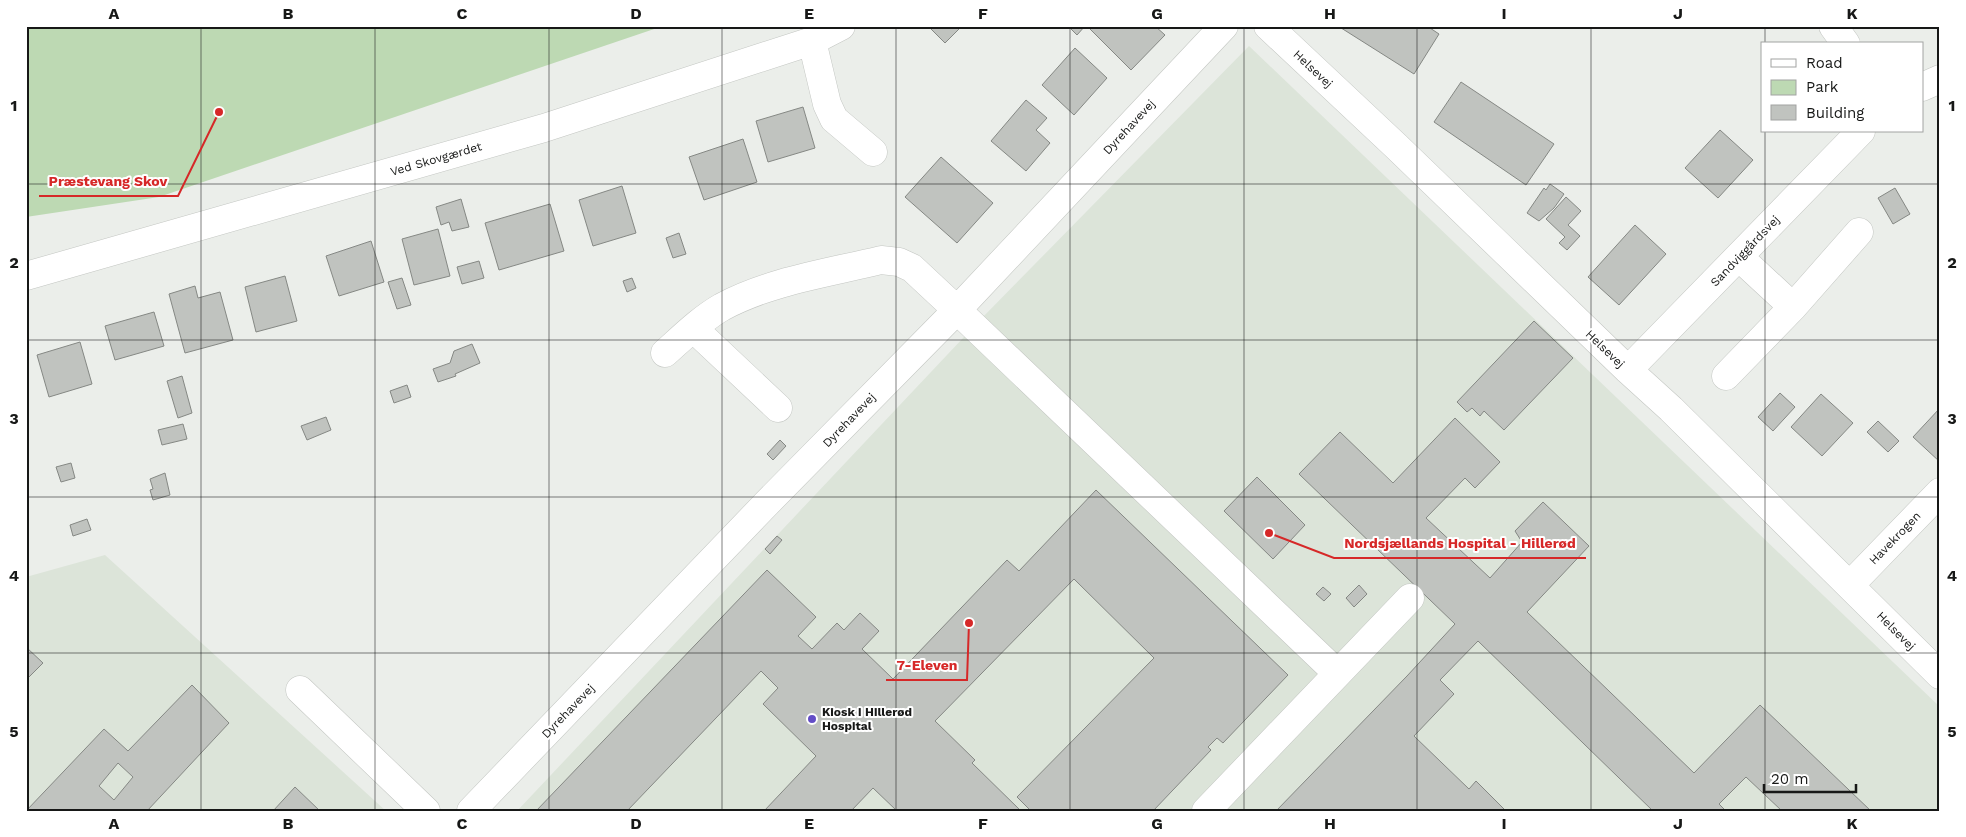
<svg xmlns="http://www.w3.org/2000/svg" width="1966" height="837" viewBox="0 0 1966 837" font-family="'Work Sans',sans-serif">
	<style>
		.built { fill: #dce4d9 }
		.green { fill: #bdd9b3 }
		.building { fill: #c0c3bf; stroke: #858884; fill-rule: evenodd }
		.lines { fill: none; stroke-linecap: round; stroke-linejoin: round }
		.minor-casing { stroke: #c3c6c2; stroke-width: 29 }
		.minor { stroke: #fff; stroke-width: 28 }
		.grid { fill: none; stroke: #171817; stroke-width: 1; stroke-opacity: 0.55 }
		.poi-dot { fill: #634dc6; stroke: #fff; stroke-width: 2 }
		.labels { text-anchor: middle; dominant-baseline: central; stroke-width: 4; stroke-linejoin: round; paint-order: stroke }
		.street-label { font-size: 12px; fill: #171817; stroke: #fff }
		.poi-label { font-size: 12px; font-weight: bold; fill: #171817; stroke: #fff; text-anchor: start }
		.leader { fill: none; stroke: #d62828; stroke-width: 2 }
		.callout-dot { fill: #d62828; stroke: #fff; stroke-width: 2 }
		.callout-label { font-size: 14px; text-anchor: middle; font-weight: bold; fill: #d62828; stroke: #fff; stroke-width: 4; stroke-linejoin: round; paint-order: stroke }
		.neatline { fill: none; stroke: #171817; stroke-width: 2 }
		.grid-label { font-size: 16px; text-anchor: middle; font-weight: bold; fill: #171817 }
	</style>
	<rect width="100%" height="100%" fill="#ebeeea"/>
	<path class="built" d="M1249 46 1940 707V811H517L980 320Z
		M105 555 386 811H26V577Z"/>
	<path class="green" d="M26 26H663L159 197 26 217Z"/>
	<path class="building" d="M928 26H962L945 43Z
		M1068 26H1085L1077 35Z
		M1087 26H1155L1165 35 1131 70Z
		M1338 26H1427L1439 34 1414 74Z
		M1075 48 1107 78 1074 115 1042 85Z
		M1461 82 1554 144 1526 185 1434 122Z
		M1026 100 1047 118 1036 130 1050 143 1026 171 991 141Z
		M803 107 815 148 768 162 756 121Z
		M1720 130 1753 160 1718 198 1685 168Z
		M743 139 757 182 704 200 689 157Z
		M941 157 993 203 957 243 905 197Z
		M1550 184 1564 194 1554 208 1539 221 1527 213 1544 188 1546 190Z
		M622 186 636 233 593 246 579 200Z
		M1895 188 1910 214 1893 224 1878 198Z
		M1566 197 1581 211 1568 225 1580 236 1567 250 1559 243 1565 237 1546 219Z
		M461 199 469 227 452 231 449 222 441 225 436 207Z
		M550 204 564 251 499 270 485 223Z
		M1635 225 1666 254 1619 305 1588 277Z
		M438 229 450 276 414 285 402 239Z
		M679 233 686 254 673 258 666 238Z
		M371 241 384 282 339 296 326 256Z
		M479 261 484 278 462 284 457 267Z
		M285 276 297 321 256 332 245 287Z
		M402 278 411 305 397 309 388 282Z
		M632 278 636 288 627 292 623 281Z
		M195 286 198 298 220 292 233 340 185 353 169 294Z
		M154 312 164 346 115 360 105 326Z
		M1534 321 1573 358 1504 430 1484 411 1480 416 1472 408 1467 412 1457 402Z
		M80 342 92 384 49 397 37 355Z
		M472 344 480 363 455 374 456 376 438 382 433 369 450 363 454 351Z
		M182 376 192 413 178 418 167 381Z
		M407 385 411 397 394 403 390 391Z
		M1780 393 1795 407 1773 431 1758 417Z
		M1821 394 1853 423 1822 456 1791 427Z
		M1940 408V462L1913 437Z
		M326 417 331 430 307 440 301 426Z
		M1455 418 1500 462 1475 488 1465 478 1426 518 1490 578 1522 542 1515 531 1543 502 1589 546 1527 612 1694 773 1760 705 1871 811H1782L1746 777 1719 804 1726 811H1653L1478 641 1440 680 1454 694 1414 736 1469 789 1476 781 1506 811H1276L1407 676 1455 624 1299 474 1340 432 1393 483Z
		M1878 421 1899 441 1888 452 1867 432Z
		M183 424 187 439 162 445 158 430Z
		M780 440 786 446 773 460 767 454Z
		M71 463 75 478 61 482 56 467Z
		M165 473 170 495 153 500 150 490 153 489 150 479Z
		M1257 477 1305 525 1273 559 1224 511Z
		M1096 490 1288 675 1223 743 1217 738 1208 747 1211 750 1153 811H1031L1017 797 1154 658 1074 579 935 721 975 760 972 763 1021 811H897L873 788 851 811H764L816 756 763 704 778 688 761 671 627 811H536L767 570 816 617 798 636 812 649 837 623 844 630 860 613 879 631 862 649 893 679 1007 560 1019 571Z
		M87 519 91 530 73 536 70 525Z
		M777 536 782 540 770 554 765 549Z
		M1359 585 1367 594 1354 607 1346 598Z
		M1323 587 1331 594 1324 601 1316 594Z
		M26 647 43 663 26 680Z
		M192 685 229 723 147 811H26L104 729 128 751ZM118 763 133 777 114 800 99 786Z
		M295 787 320 811H273Z"/>
	<g class="lines">
		<defs>
			<path id="minor" d="M1268 26 1397 147 1628 370 1671 409 1940 675
				M1833 26 1846 44
				M812 41 827 104 834 119 873 152
				M1922 87 1940 79
				M1739 257 1793 307
				M26 276 544 128 812 41 841 26
				M693 328 778 408
				M665 353C683 337 701 319 722 307 770 281 828 273 881 260L899 262 912 268 957 310 1337 673
				M1628 370 1861 131
				M1726 376 1793 307 1859 232
				M1850 585 1940 492
				M300 690 426 811
				M471 811 766 504 957 310 1224 26
				M1206 811 1410 598"/>
		</defs>
		<use href="#minor" class="minor-casing"/>
		<use href="#minor" class="minor"/>
	</g>
	<path class="grid" d="M201 26V811M375 26V811M549 26V811M722 26V811M896 26V811M1070 26V811M1244 26V811M1417 26V811M1591 26V811M1765 26V44M1765 131V811M26 184H1940M26 340H1940M26 497H1940M26 653H1940"/>
	<circle class="poi-dot" cx="812" cy="719" r="5"/>
	<g class="labels">
		<g class="street-label">
			<text transform="translate(1313 69) rotate(43)">Helsevej</text>
			<text transform="translate(1129 127) rotate(-47)">Dyrehavevej</text>
			<text transform="translate(436 159) rotate(-16)">Ved Skovgærdet</text>
			<text transform="translate(1745 251) rotate(-46)">Sandviggårdsvej</text>
			<text transform="translate(1605 349) rotate(44)">Helsevej</text>
			<text transform="translate(849 420) rotate(-46)">Dyrehavevej</text>
			<text transform="translate(1895 538) rotate(-46)">Havekrogen</text>
			<text transform="translate(1896 631) rotate(45)">Helsevej</text>
			<text transform="translate(568 711) rotate(-46)">Dyrehavevej</text>
		</g>
		<g class="poi-label">
			<text x="822" y="712">Kiosk i Hillerød<tspan x="822" dy="14">Hospital</tspan></text>
		</g>
	</g>
	<path class="leader" d="M219 112L178 196H39M1269 533L1334 558H1586M969 623L967 680H886"/>
	<g class="callout-dot">
		<circle cx="219" cy="112" r="5"/>
		<circle cx="1269" cy="533" r="5"/>
		<circle cx="969" cy="623" r="5"/>
	</g>
	<g class="callout-label">
		<text x="108" y="186">Præstevang Skov</text>
		<text x="1460" y="548">Nordsjællands Hospital - Hillerød</text>
		<text x="927" y="670">7-Eleven</text>
	</g>
	<rect width="1966" height="837" fill="none" stroke="#ffffff" stroke-width="55"/>
	<rect x="1761" y="42" width="162" height="90" fill="#ffffff" stroke="#a2a3a2"/>
	<rect x="1771" y="59" width="25" height="8" fill="#ffffff" stroke="#a2a3a2"/>
	<text x="1806" y="68" font-size="15" fill="#171817">Road</text>
	<rect x="1771" y="80" width="25" height="15" fill="#bdd9b3" stroke="#a2a3a2"/>
	<text x="1806" y="92" font-size="15" fill="#171817">Park</text>
	<rect x="1771" y="105" width="25" height="15" fill="#c0c3bf" stroke="#a2a3a2"/>
	<text x="1806" y="118" font-size="15" fill="#171817">Building</text>
	<path d="M1764 784v8h92v-8" fill="none" stroke="#171817" stroke-width="2.5"/>
	<text x="1771" y="784" font-size="15" fill="#171817" stroke="#ffffff" stroke-width="4" paint-order="stroke">20 m</text>
	<rect x="28" y="28" width="1910" height="782" class="neatline"/>
	<g class="grid-label">
		<text x="114" y="19">A</text>
		<text x="288" y="19">B</text>
		<text x="462" y="19">C</text>
		<text x="636" y="19">D</text>
		<text x="809" y="19">E</text>
		<text x="983" y="19">F</text>
		<text x="1157" y="19">G</text>
		<text x="1330" y="19">H</text>
		<text x="1504" y="19">I</text>
		<text x="1678" y="19">J</text>
		<text x="1852" y="19">K</text>
		<text x="14" y="111">1</text>
		<text x="1952" y="111">1</text>
		<text x="14" y="268">2</text>
		<text x="1952" y="268">2</text>
		<text x="14" y="424">3</text>
		<text x="1952" y="424">3</text>
		<text x="14" y="581">4</text>
		<text x="1952" y="581">4</text>
		<text x="14" y="737">5</text>
		<text x="1952" y="737">5</text>
		<text x="114" y="829">A</text>
		<text x="288" y="829">B</text>
		<text x="462" y="829">C</text>
		<text x="636" y="829">D</text>
		<text x="809" y="829">E</text>
		<text x="983" y="829">F</text>
		<text x="1157" y="829">G</text>
		<text x="1330" y="829">H</text>
		<text x="1504" y="829">I</text>
		<text x="1678" y="829">J</text>
		<text x="1852" y="829">K</text>
	</g>
</svg>
